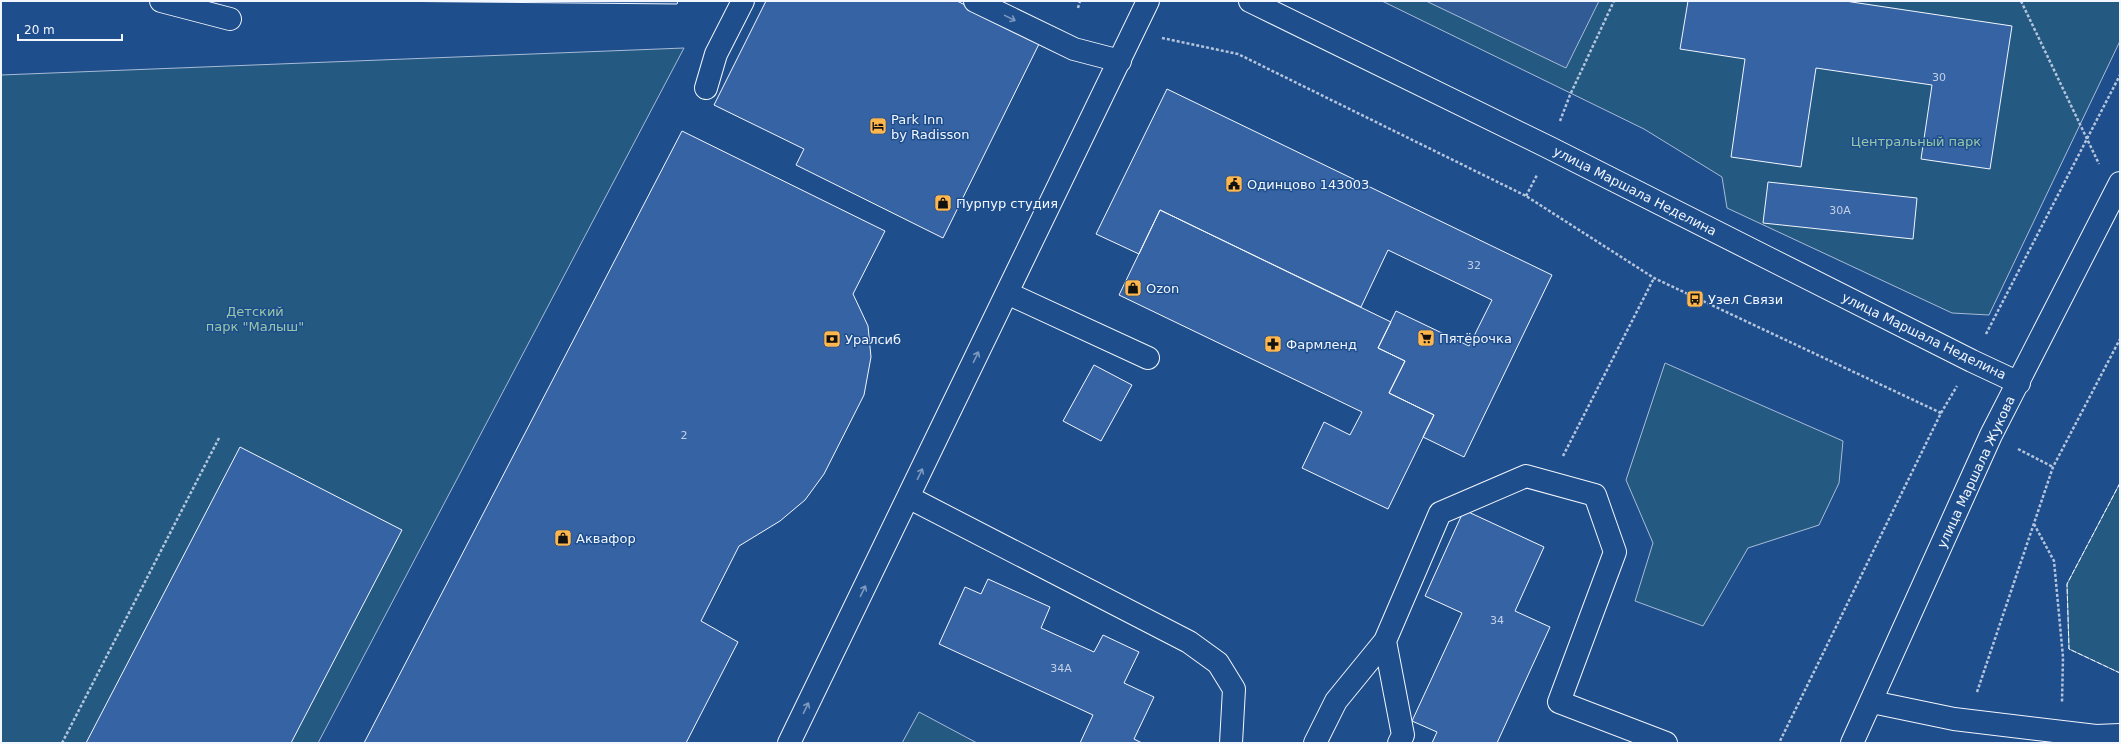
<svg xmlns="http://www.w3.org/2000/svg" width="2121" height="744" viewBox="0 0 2121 744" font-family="'DejaVu Sans',sans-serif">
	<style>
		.green { fill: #245a82; stroke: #a8bbd7 }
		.parking { fill: #305b95; stroke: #a8bbd7 }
		.building { fill: #3563a3; stroke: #f2f6ff }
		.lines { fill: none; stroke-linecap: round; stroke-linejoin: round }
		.minor-casing { stroke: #f2f6ff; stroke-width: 24 }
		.path { stroke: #b3c4dc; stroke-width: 2.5; stroke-dasharray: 3 2; stroke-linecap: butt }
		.minor { stroke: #1f4e8c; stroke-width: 22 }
		.fence { stroke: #f2f6ff; stroke-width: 1; stroke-dasharray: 5 2; stroke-linecap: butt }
		.oneway { stroke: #7e9ac0 }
		.labels { text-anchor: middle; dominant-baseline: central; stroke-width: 3; stroke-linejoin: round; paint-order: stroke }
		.number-label { font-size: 11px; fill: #c3d1e8 }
		.poi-label { font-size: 13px; fill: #f2f6ff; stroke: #1f4e8c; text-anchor: start }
		.park-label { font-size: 13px; fill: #97c8a6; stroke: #1f4e8c }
		.street-label { font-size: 13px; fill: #f2f6ff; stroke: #1f4e8c }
	</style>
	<rect width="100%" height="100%" fill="#1f4e8c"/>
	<path class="green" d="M1382 1H2120V41L1989 315 1952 313 1727 208 1722 177 1644 129Z
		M684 48 318 743H1V75Z
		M1665 363 1843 441 1839 483 1819 525 1748 548 1703 626 1635 601 1653 543 1626 480Z
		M2120 483V673L2069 649 2067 584Z
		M919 712 977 743H902Z"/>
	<path class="parking" d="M1426 1H1599L1566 68Z"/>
	<path class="building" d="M368 1H678L677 4Z
		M766 1H957L1040 42 943 238 796 165 804 149 714 105Z
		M1688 1H1845L2012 26 1990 169 1921 159 1932 85 1816 68 1801 167 1731 157 1745 59 1680 49Z
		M1167 89 1552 275 1464 457 1423 437 1434 415 1389 393 1405 361 1378 348 1396 311 1469 346 1492 300 1388 250 1361 307 1160 210 1139 254 1096 234Z
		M682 131 885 231 853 294 868 326 871 357 864 395 824 474 805 500 780 521 739 546 701 621 738 642 686 743H364Z
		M1768 182 1917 198 1913 239 1763 223Z
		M1160 210 1391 322 1378 348 1405 361 1389 393 1434 415 1388 509 1302 468 1324 422 1350 435 1362 412 1119 295Z
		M1094 365 1132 385 1101 441 1063 421Z
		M240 447 402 530 291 743H86Z
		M1464 510 1544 547 1515 611 1550 627 1497 743H1432L1437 732 1412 721 1462 613 1425 596Z
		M988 579 1050 607 1041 628 1094 652 1103 635 1139 652 1124 683 1154 697 1134 739 1142 743H1080L1093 715 939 644 965 587 981 594Z"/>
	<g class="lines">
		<defs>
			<path id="minor" d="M161 1 230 19
				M975 1 1074 49 1120 61
				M1250 1 1550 148 1972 361 2019 383
				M706 88 716 54 743 1
				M1007 293 1148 358
				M908 497 1189 642 1218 663 1234 689 1231 743
				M1385 641 1403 735 1399 743
				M1872 702 1954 719 2096 736 2120 735
				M789 743 1148 1
				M1315 743 1336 701 1385 641 1440 513 1526 476 1595 495 1615 552 1559 702 1666 743
				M1852 743 1991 435 2120 183"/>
		</defs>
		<use href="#minor" class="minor-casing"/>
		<path class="path" d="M2021 1 2099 164
			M1078 8 1080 1
			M1162 38 1238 54 1526 196 1654 278 1941 413 1779 743
			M1560 121 1570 95 1614 1
			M1526 196 1537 175
			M1986 334 2120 75
			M1941 413 1957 386
			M2018 449 2053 467
			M1563 456 1654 278
			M2034 524 2054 561 2063 657 2062 702
			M1977 692 2053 467 2120 339
			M62 743 219 438"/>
		<use href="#minor" class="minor"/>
		<path class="fence" d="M2120 483 2067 584 2069 649 2120 673"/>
	</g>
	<defs><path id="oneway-shaft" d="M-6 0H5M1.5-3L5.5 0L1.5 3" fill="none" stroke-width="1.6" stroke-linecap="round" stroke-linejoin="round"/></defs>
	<g class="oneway">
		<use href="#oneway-shaft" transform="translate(1010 18) rotate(26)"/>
		<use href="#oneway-shaft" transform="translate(976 357) rotate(-64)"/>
		<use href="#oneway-shaft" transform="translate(920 474) rotate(-64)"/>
		<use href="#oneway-shaft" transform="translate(863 591) rotate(-64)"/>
		<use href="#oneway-shaft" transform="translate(806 708) rotate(-64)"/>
	</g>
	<defs>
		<symbol id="hotel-square" viewBox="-11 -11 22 22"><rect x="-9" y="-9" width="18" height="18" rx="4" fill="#ffb74d" stroke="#1f4e8c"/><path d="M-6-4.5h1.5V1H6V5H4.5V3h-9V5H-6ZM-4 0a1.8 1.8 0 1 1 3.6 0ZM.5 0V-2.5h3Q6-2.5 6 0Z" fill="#111"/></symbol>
		<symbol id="civic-square" viewBox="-11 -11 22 22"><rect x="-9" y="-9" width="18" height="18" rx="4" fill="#ffb74d" stroke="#1f4e8c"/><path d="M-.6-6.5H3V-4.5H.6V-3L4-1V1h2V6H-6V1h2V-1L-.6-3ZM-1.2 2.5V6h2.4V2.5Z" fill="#111"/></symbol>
		<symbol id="shop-square" viewBox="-11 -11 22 22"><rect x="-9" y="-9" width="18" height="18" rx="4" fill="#ffb74d" stroke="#1f4e8c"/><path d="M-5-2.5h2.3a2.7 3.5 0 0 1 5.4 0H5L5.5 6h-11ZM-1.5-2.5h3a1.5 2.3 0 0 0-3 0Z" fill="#111"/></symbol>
		<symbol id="bus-square" viewBox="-11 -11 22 22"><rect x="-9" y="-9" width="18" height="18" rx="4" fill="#ffb74d" stroke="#1f4e8c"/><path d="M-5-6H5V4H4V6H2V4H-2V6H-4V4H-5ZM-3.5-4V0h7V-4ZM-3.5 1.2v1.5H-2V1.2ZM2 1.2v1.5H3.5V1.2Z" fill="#111"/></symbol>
		<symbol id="supermarket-square" viewBox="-11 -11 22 22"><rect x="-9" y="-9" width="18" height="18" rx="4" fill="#ffb74d" stroke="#1f4e8c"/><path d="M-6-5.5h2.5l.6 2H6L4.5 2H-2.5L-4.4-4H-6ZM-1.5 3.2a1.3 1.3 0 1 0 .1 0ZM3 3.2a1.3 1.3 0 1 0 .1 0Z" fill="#111"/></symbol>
		<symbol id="bank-square" viewBox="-11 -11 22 22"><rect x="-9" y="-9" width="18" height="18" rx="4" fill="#ffb74d" stroke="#1f4e8c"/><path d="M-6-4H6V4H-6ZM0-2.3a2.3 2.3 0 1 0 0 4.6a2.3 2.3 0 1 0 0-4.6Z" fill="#111"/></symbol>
		<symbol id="pharmacy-square" viewBox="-11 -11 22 22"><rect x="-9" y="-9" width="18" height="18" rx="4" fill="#ffb74d" stroke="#1f4e8c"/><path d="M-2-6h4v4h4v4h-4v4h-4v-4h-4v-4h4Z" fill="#111"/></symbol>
	</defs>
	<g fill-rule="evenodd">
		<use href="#hotel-square" x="868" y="116" width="20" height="20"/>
		<use href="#civic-square" x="1224" y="174" width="20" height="20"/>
		<use href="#shop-square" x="933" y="193" width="20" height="20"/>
		<use href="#shop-square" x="1123" y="278" width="20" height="20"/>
		<use href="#bus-square" x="1685" y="289" width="20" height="20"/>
		<use href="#supermarket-square" x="1416" y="328" width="20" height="20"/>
		<use href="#bank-square" x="822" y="329" width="20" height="20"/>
		<use href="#pharmacy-square" x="1263" y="334" width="20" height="20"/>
		<use href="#shop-square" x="553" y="528" width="20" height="20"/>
	</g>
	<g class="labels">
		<g class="number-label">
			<text x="1939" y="77">30</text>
			<text x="1840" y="210">30А</text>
			<text x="1474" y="265">32</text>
			<text x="684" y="435">2</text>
			<text x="1497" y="620">34</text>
			<text x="1061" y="668">34А</text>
		</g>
		<g class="poi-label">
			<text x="891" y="119">Park Inn<tspan x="891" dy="15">by Radisson</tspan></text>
			<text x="1247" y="184">Одинцово 143003</text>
			<text x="956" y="203">Пурпур студия</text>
			<text x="1146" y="288">Ozon</text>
			<text x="1708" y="299">Узел Связи</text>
			<text x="1439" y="338">Пятёрочка</text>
			<text x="845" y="339">Уралсиб</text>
			<text x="1286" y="344">Фармленд</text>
			<text x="576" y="538">Аквафор</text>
		</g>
		<g class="park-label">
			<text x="1916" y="141">Центральный парк</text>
			<text x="255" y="311">Детский<tspan x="255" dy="15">парк "Малыш"</tspan></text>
		</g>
		<g class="street-label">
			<text transform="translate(1635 191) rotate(27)">улица Маршала Неделина</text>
			<text transform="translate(1924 336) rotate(26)">улица Маршала Неделина</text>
			<text transform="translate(1976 472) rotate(-65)">улица Маршала Жукова</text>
		</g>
	</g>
	<rect width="2121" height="744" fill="none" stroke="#f2f6ff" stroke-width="4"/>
	<path d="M18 34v6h104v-6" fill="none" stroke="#f2f6ff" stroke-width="2"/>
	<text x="24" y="34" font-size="12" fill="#f2f6ff" stroke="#1f4e8c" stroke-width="3" paint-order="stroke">20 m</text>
</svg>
